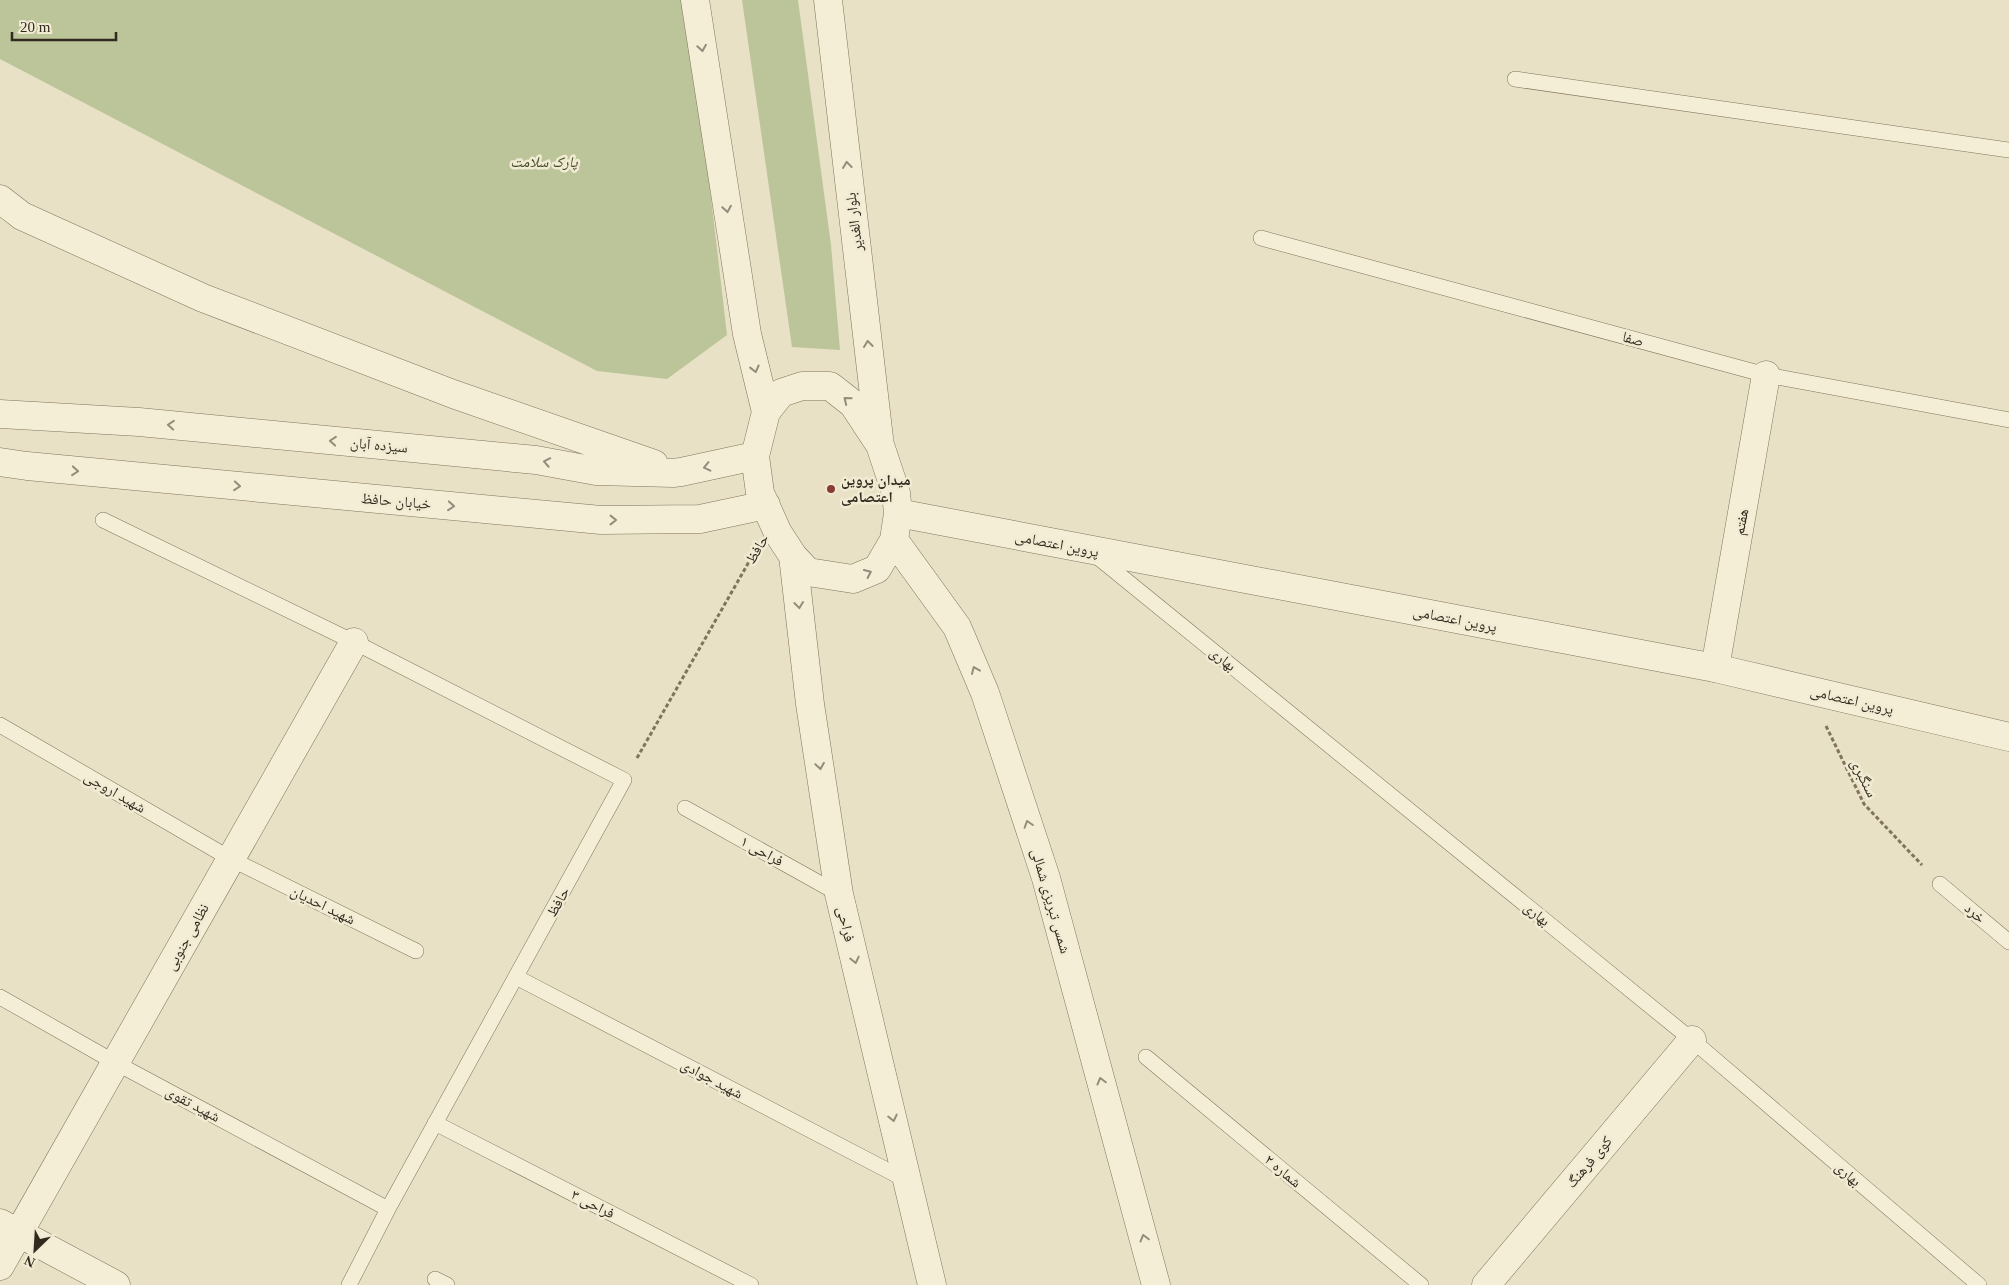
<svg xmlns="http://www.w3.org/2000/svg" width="2009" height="1285" viewBox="0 0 2009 1285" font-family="'Times New Roman','Noto Naskh Arabic',serif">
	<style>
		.green { fill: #bcc59a }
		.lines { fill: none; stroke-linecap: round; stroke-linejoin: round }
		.service-casing { stroke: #81735d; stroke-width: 16 }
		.minor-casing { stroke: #81735d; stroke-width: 29 }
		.tertiary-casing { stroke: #81735d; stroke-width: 29 }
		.path { stroke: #81735d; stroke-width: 3; stroke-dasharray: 4 2.5; stroke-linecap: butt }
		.service { stroke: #f4eed7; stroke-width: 15 }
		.minor { stroke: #f4eed7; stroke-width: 28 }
		.tertiary { stroke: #f4eed7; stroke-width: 28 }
		.oneway { stroke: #948c7b }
		.poi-dot { fill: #883c35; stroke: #f1ebd3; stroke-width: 2 }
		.labels { text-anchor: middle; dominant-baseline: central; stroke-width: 5; stroke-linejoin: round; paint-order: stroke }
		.park-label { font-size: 15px; font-style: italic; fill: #404c28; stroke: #f1ebd3 }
		.street-label { font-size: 15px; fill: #332a1f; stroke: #f1ebd3 }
		.poi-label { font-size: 15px; font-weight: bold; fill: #332a1f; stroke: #f1ebd3; text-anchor: start }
	</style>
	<rect width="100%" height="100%" fill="#e8e1c5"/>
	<path class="green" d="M0 0H688L727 335 667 379 597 371 0 59Z
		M742 0H798L831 245 840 350 792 347Z"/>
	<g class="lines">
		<defs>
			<path id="service" d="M1515 79 2009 150
				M1261 238 1766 375 2009 420
				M103 520 354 642 624 780 388 1209 349 1285
				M1095 555 1692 1040 1979 1285
				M0 725 231 859 416 951
				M685 808 839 894
				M1940 884 2009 942
				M516 977 908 1181
				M0 997 116 1063 388 1209
				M1146 1057 1421 1285
				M435 1123 751 1285
				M435 1279 447 1285"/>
			<path id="minor" d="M1715 668 1766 375
				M0 1266 354 642
				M1486 1285 1692 1040"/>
			<path id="tertiary" d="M695 0 747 334 766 412
				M828 0 879 438
				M0 199 22 216 203 298 453 394 654 464
				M0 414 139 422 536 460 596 471 673 473 681 472 755 456
				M0 462 27 466 601 520 700 519 766 505
				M898 513 1715 668 2009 737
				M894 540 957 627 985 693 1046 878 1156 1285
				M793 556 808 572 853 579 877 569 894 540 898 513 896 493 880 445 853 404 830 386H802L781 393 766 412 755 456 760 493 778 533 793 556 810 704 839 894 932 1285
				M0 1223 116 1285"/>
		</defs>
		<use href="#service" class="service-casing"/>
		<use href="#minor" class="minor-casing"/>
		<use href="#tertiary" class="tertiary-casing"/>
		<path class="path" d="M1826 726 1864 804 1922 865
			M637 758 754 553"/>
		<use href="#service" class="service"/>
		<use href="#minor" class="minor"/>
		<use href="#tertiary" class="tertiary"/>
	</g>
	<defs><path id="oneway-chevron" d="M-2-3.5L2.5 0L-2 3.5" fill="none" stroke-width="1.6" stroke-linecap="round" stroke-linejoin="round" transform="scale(1.25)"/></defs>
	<g class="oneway">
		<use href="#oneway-chevron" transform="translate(702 48) rotate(81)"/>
		<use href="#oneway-chevron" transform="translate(847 165) rotate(-97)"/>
		<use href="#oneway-chevron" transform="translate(727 209) rotate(81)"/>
		<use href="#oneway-chevron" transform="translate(868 344) rotate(-97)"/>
		<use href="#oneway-chevron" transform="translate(755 369) rotate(76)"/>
		<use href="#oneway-chevron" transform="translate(847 400) rotate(-141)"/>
		<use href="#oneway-chevron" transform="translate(171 425) rotate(-175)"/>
		<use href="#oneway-chevron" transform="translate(333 441) rotate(-175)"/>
		<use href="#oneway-chevron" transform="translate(547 462) rotate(-169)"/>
		<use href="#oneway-chevron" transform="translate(707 467) rotate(167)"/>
		<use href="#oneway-chevron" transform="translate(75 471) rotate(5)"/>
		<use href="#oneway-chevron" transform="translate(237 486) rotate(5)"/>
		<use href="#oneway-chevron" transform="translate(451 506) rotate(5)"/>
		<use href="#oneway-chevron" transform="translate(613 520)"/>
		<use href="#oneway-chevron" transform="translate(868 573) rotate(-25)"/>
		<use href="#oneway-chevron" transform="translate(799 605) rotate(83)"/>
		<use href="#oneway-chevron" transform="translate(975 670) rotate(-113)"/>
		<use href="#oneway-chevron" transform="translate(820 766) rotate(81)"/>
		<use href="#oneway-chevron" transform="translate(1028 824) rotate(-108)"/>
		<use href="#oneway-chevron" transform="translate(855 960) rotate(77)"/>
		<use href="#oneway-chevron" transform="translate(1101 1081) rotate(-105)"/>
		<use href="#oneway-chevron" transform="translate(893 1118) rotate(77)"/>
		<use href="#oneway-chevron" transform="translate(1144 1238) rotate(-105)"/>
	</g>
	<circle class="poi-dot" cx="831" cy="489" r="5"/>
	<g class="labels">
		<g class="park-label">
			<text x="544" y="162">پارک سلامت</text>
		</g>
		<g class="street-label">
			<text transform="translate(854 222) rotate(-97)">بلوار الغدیر</text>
			<text transform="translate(1633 339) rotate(15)">صفا</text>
			<text transform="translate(379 445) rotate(5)">سیزده آبان</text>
			<text transform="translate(396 501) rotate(5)">خیابان حافظ</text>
			<text transform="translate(1741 522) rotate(-80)">هفتم</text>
			<text transform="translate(1057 544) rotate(11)">پروین اعتصامی</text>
			<text transform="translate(757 549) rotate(-60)">حافظ</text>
			<text transform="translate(1455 619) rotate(11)">پروین اعتصامی</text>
			<text transform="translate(1223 659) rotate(39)">بهاری</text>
			<text transform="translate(1852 700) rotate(13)">پروین اعتصامی</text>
			<text transform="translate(1864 778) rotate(63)">سنگبری</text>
			<text transform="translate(115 792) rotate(30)">شهید اروجی</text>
			<text transform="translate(762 851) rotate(29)">فراحی ۱</text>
			<text transform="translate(1051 901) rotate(74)">شمس تبریزی شمالی</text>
			<text transform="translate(558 902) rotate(-61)">حافظ</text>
			<text transform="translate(323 905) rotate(26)">شهید احدیان</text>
			<text transform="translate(1975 913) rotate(40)">خرد</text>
			<text transform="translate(1537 914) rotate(39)">بهاری</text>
			<text transform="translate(846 924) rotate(77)">فراحی</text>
			<text transform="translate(187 937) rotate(-61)">نظامی جنوبی</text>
			<text transform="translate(712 1079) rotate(28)">شهید جوادی</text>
			<text transform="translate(193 1104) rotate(28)">شهید تقوی</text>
			<text transform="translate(1589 1162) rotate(-50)">کوی فرهنگ</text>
			<text transform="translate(1283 1171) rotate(40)">شماره ۲</text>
			<text transform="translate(1848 1174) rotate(41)">بهاری</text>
			<text transform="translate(593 1204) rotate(27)">فراحی ۳</text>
		</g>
		<g class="poi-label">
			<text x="841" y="480">میدان پروین<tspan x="841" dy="17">اعتصامی</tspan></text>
		</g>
	</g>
	<g transform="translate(35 1250) rotate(205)" stroke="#f1ebd3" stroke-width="4" paint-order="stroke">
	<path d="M0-4L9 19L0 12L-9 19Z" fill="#332a1f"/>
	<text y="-8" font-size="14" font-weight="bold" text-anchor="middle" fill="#332a1f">N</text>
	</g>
	<path d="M12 32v8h104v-8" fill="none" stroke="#332a1f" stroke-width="2.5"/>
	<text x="20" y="32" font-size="15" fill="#332a1f" stroke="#f1ebd3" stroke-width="4" paint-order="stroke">20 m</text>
</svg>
